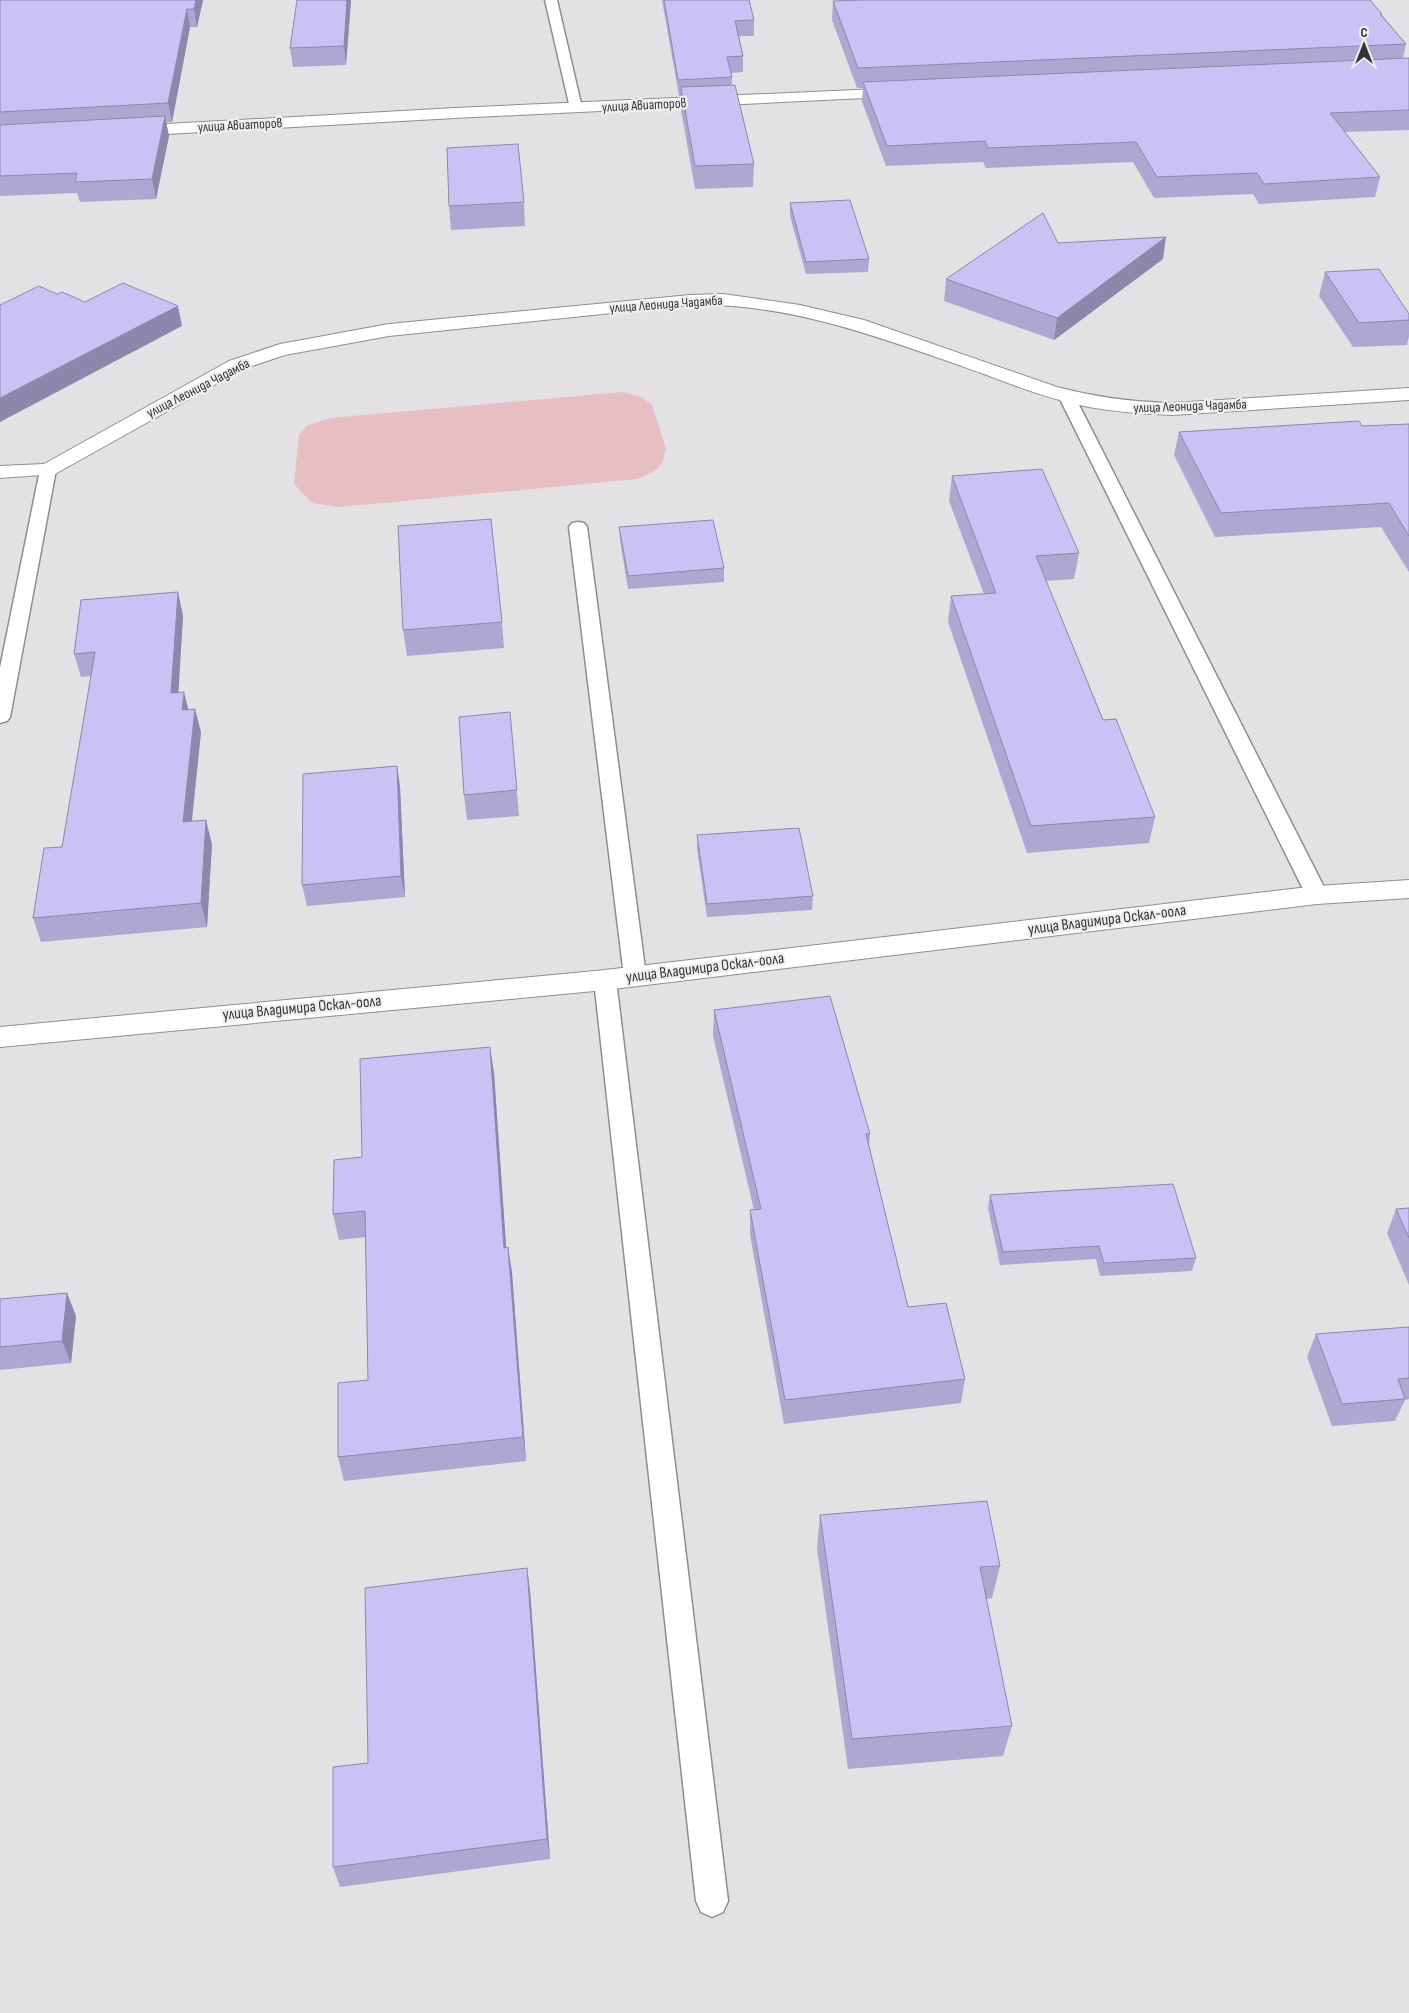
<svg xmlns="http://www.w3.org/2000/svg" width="1409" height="2013" viewBox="0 0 1409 2013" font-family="'Sofia Sans Condensed',sans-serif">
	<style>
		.green { fill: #e7bfc2 }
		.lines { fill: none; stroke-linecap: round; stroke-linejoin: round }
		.service-casing { stroke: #8f8d90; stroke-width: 3 }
		.minor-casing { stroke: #8f8d90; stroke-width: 2 }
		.service { fill: #fff; fill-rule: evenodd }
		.minor { fill: #fff; fill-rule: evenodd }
		.wall { fill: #afa6d2 }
		.shaded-wall { fill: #8e87ab }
		.building { fill: #cbc1f4; stroke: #8e87ab }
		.labels { text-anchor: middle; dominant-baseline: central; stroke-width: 4.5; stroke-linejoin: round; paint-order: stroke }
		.far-street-label { font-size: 14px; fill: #363536; stroke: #f1eef2 }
		.street-label { font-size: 16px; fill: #363536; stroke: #f1eef2 }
	</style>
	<rect width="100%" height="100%" fill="#e4e1e4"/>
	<path class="green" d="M622 392 642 397 652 405 666 449 662 464 655 471 638 479 340 507 312 503 294 484 299 435 306 426 330 418Z"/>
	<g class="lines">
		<defs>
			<path id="service" d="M545 0H557L582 108 581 111H571L570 108Z
				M1066 390 1072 392 1074 395 1328 895 1325 900 1317 902 1309 900 1306 895 1058 395 1060 392Z
				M48 465 54 466 56 470 10 717 7 721 0 723V668L40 470 42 466Z
				M578 522 584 523 587 527 646 976 643 982 635 984 627 982 624 976 569 527 572 523Z
				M605 972 613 974 616 980 728 1901 723 1912 712 1917 701 1912 696 1901 594 980 597 974Z"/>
			<path id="minor" d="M900 88 905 90 908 93 905 96 455 118 131 136 125 134 123 131 125 128 131 126 455 108Z
				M723 294 800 305 864 320 1057 387C1095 397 1132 402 1172 403L1409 388V400L1172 415C1144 414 1117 412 1089 407 1053 400 1018 387 984 374 889 341 792 302 690 305L389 336 285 355 243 369 55 474 0 478V466L44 464 229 361 280 344 389 324 690 295Z
				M1409 880V898L1317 904 605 990 0 1047V1027L605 970 1317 886Z"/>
		</defs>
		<use href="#service" class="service-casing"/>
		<use href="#minor" class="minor-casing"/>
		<use href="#service" class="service"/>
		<use href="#minor" class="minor"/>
	</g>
	<path class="wall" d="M0 0H203L197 27H190L172 122H166L169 136 156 199 80 202 77 193 0 196Z
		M351 0 346 65 293 67 290 48Z
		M662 0H749L754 20V36H739L743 56V72L731 73 732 77V85L754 164 753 187 695 189 681 110V96H679Z
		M853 0H1370L1382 14V15L1406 44 1403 58H1409V130L1345 132 1380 177 1375 197 1259 204 1253 194 1154 198 1133 162 986 168 983 162 886 166 862 102 863 88H857L832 20 833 1H853Z
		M524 202 525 226 451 230 449 206Z
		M790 203 869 259 868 272 806 274 790 216Z
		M1058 243 1163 259 1054 340 944 301 946 279Z
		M1325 272 1409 314V336L1407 345 1353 347 1319 296Z
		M1409 424V572L1381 527 1215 537 1174 455 1179 432 1362 426Z
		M952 476 1079 553 1074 579 1046 581 1103 720 1155 817 1149 843 1027 853 948 622 951 596 984 594 949 501Z
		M619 527 724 568V582L628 589 620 540Z
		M183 616 178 692 201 732 192 821 212 844 207 927 41 942 33 918 62 847 91 676 81 677 74 654Z
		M502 622 504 648 407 656 403 630Z
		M510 712 519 816 467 820 464 795Z
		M397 766 400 787 405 897 307 906 302 885Z
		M697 835 813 896 812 910 707 917 697 849Z
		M714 1010 870 1134 869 1146 908 1307 965 1379 961 1403 784 1424 750 1235V1210H754L713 1036Z
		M490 1047 494 1073 506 1247H508L512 1273 526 1461 344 1481 338 1457 368 1380 366 1237 339 1240 333 1214 362 1157Z
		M990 1195 1196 1258 1192 1271 1100 1276 1096 1259 1000 1265 988 1208Z
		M1409 1208V1285L1387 1233 1396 1209Z
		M0 1299 76 1316 71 1363 0 1370Z
		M1409 1327V1399L1405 1400 1395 1421 1332 1426 1307 1357 1316 1334Z
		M820 1515 1000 1566 992 1598 986 1599 1012 1726 1003 1756 848 1769 817 1548Z
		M527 1568 530 1591 550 1859 340 1887 333 1867 368 1763Z"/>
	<path class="shaded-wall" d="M196 0H203L197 27 194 9Z
		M347 0H351L346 65 344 46Z
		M187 9 190 27 172 122 168 103Z
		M165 116 169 136 156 199 152 179Z
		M1166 237 1163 259 1054 340 1057 318Z
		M178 306 182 326 0 422V398Z
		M178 592 183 616 177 716 171 693Z
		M184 692 190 716 182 710Z
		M195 709 201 732 189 846 183 822Z
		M397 766 400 787 405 897 401 876Z
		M206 820 212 844 207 927 201 903Z
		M490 1047 494 1073 508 1273 504 1248Z
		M508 1247 512 1273 526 1461 523 1437Z
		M67 1293 76 1316 71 1363 62 1341Z
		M527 1568 530 1591 550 1859 547 1839Z"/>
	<path class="building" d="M0 0H196L194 9H187L168 103 0 112Z
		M297 0H347L344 46 290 48Z
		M664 0H749L754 20 735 21 743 56 727 57 732 77 678 80Z
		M861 0H1370L1382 14H1380L1406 44 858 68 833 1Z
		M1409 58V110L1330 113 1380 177 1264 184 1257 173 1157 177 1136 142 988 148 985 141 887 146 863 82Z
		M735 85 754 164 695 166 681 87Z
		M165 116 152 179 75 182 77 173 0 176V125Z
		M518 144 524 202 449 206 447 148Z
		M850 200 869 259 806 262 790 203Z
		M1043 213 1058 243 1166 237 1057 318 946 279Z
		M1379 269 1409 314V320L1359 323 1325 272Z
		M123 283 178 306 0 398V305L39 286 57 294 62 292 85 302Z
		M1359 421 1362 426 1409 424V536L1389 503 1221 513 1179 432Z
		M1042 469 1079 553 1036 556 1103 720 1116 719 1155 817 1031 826 951 596 996 593 952 476Z
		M491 519 502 622 403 630 398 526Z
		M713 520 724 568 628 576 619 527Z
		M178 592 171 693 184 692 182 710 195 709 183 822 206 820 201 903 33 918 44 848 62 847 95 652 74 654 81 600Z
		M510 712 517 790 464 795 459 717Z
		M397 766 401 876 302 885 303 774Z
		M799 828 813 896 707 904 697 835Z
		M830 996 870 1134H866L908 1307 946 1303 965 1379 785 1400 750 1210 761 1209 714 1010Z
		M490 1047 504 1248 508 1247 523 1437 338 1457V1383L368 1380 365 1211 333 1214 334 1160 362 1157 360 1059Z
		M1173 1184 1196 1258 1104 1263 1099 1246 1003 1252 990 1195Z
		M1409 1208V1238L1396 1209Z
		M67 1293 62 1341 0 1347V1299Z
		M1409 1327V1378L1398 1379 1405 1399 1342 1404 1316 1334Z
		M987 1501 1000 1566 980 1567 1012 1726 852 1739 820 1515Z
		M527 1568 547 1839 333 1867V1767L368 1763 365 1588Z"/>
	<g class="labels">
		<g class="far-street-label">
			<text transform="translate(644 105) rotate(-3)">улица Авиаторов</text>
			<text transform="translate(240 125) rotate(-3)">улица Авиаторов</text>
			<text transform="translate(666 304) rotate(-4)">улица Леонида Чадамба</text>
			<text transform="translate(198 388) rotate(-27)">улица Леонида Чадамба</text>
			<text transform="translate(1190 406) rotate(-2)">улица Леонида Чадамба</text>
		</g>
		<g class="street-label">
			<text transform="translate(1107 920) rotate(-7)">улица Владимира Оскал-оола</text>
			<text transform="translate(705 968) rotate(-7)">улица Владимира Оскал-оола</text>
			<text transform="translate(302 1008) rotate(-5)">улица Владимира Оскал-оола</text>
		</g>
	</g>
	<g transform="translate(1364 45)" stroke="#f1eef2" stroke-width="4" paint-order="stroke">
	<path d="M0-4L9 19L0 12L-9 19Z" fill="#363536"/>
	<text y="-8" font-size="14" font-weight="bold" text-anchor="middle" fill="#363536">С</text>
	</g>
</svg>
